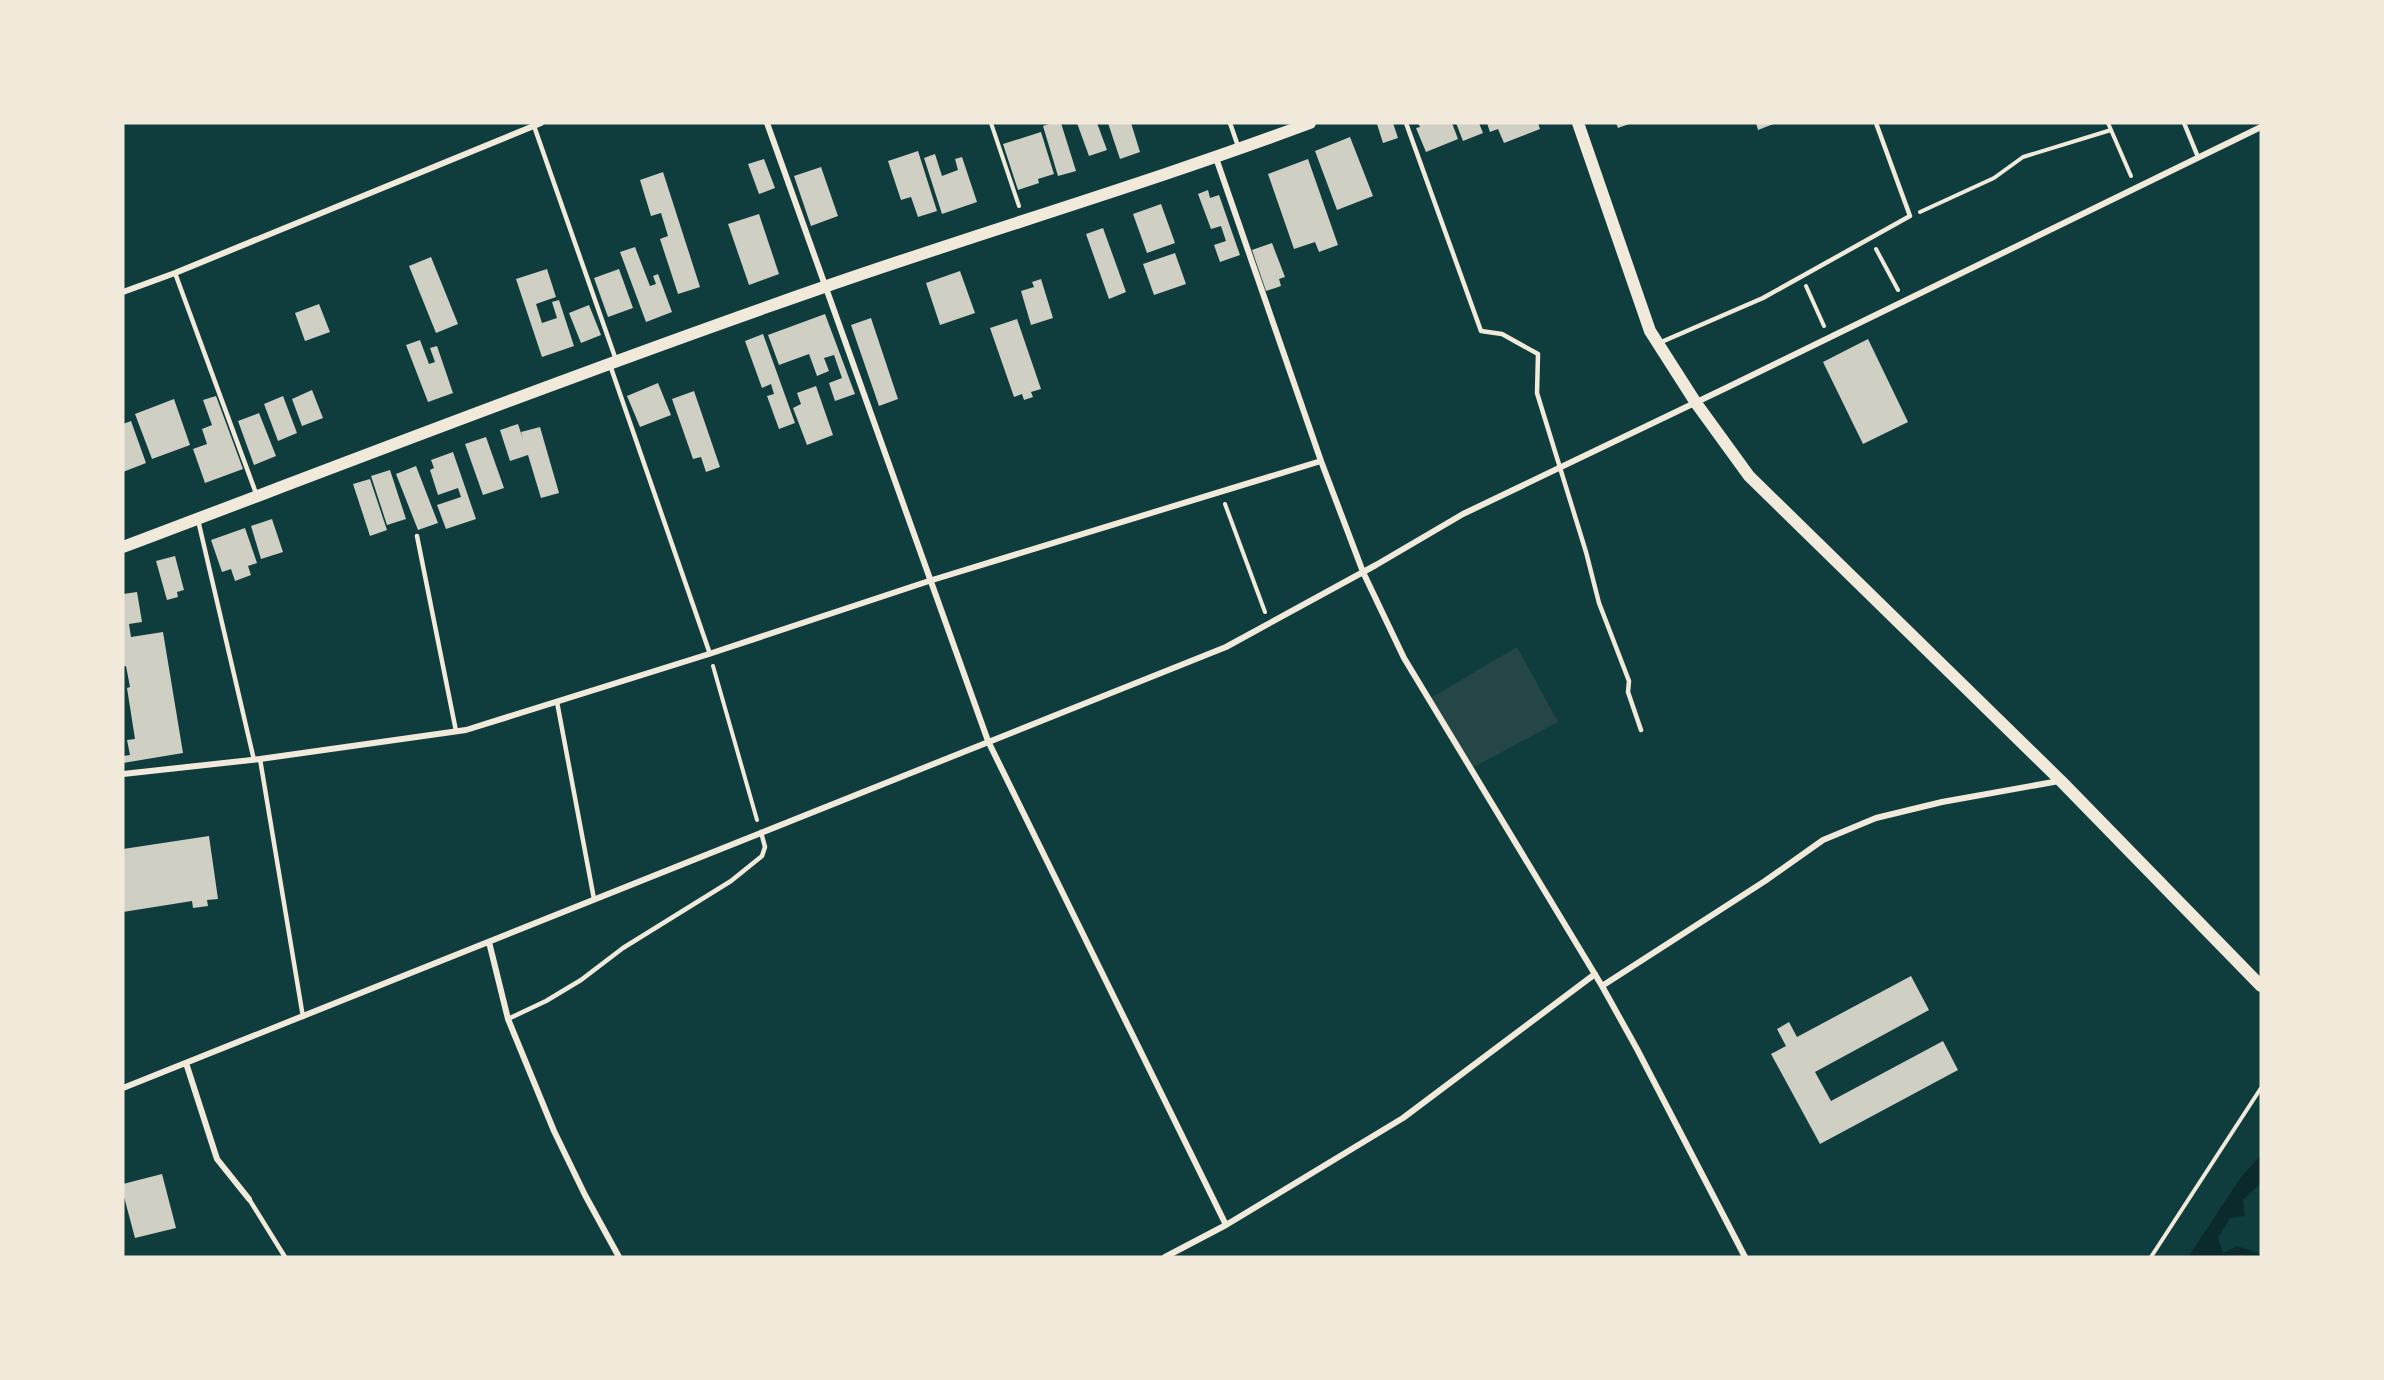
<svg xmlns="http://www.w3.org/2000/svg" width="2384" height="1380" viewBox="0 0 2384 1380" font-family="Poppins,sans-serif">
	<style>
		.green { fill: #244646 }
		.water { fill: #0a2a2b }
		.building { fill: #cfcfc3 }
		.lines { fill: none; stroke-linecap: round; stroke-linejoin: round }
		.path { stroke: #f1e9da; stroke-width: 4 }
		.service { stroke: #f1e9da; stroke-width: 4.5 }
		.minor { stroke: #f1e9da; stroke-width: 6 }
		.secondary { stroke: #f1e9da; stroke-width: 12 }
	</style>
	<rect width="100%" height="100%" fill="#0f3d3e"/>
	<path class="green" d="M1517 647 1558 722 1472 768 1429 699Z"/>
	<path class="water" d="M2261 1155V1183L2243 1200 2245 1216 2230 1218 2218 1238 2223 1253 2237 1246 2261 1254V1257H2188L2241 1177Z"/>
	<path class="building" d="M1052 123H1061L1076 171 1058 176 1043 126Z
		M1077 123H1097L1107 150 1089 156Z
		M1108 123H1131L1140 152 1120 159Z
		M1381 123H1393L1398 138 1383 143 1377 124Z
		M1418 123H1452L1458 139 1426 152 1416 128 1420 127Z
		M1456 123H1479L1483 133 1463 141Z
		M1487 123H1538L1540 129 1504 143 1498 129 1490 132Z
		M1616 123H1632L1618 128Z
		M1756 123H1776L1758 130Z
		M1041 132 1054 174 1038 179 1039 183 1018 190 1003 144Z
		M1350 137 1373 196 1337 210 1315 151Z
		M918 151 937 211 918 217 911 197 901 200 888 161Z
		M935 154 942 176 958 170 955 159 962 157 977 202 942 214 924 158Z
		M764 159 775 188 759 194 748 164Z
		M1308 159 1338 245 1319 252 1315 242 1294 249 1268 174Z
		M821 167 838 216 811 226 794 176Z
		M663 172 700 287 678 294 660 239 668 236 661 213 651 216 640 180Z
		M1208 190 1210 198 1219 195 1240 255 1220 262 1214 245 1226 241 1221 226 1211 229 1198 194Z
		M1161 204 1175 243 1147 253 1133 214Z
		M759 214 779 274 749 285 728 224Z
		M1103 228 1126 292 1109 299 1086 234Z
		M1272 243 1285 277 1279 279 1281 286 1266 291 1252 250Z
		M635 247 650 286 656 284 653 276 658 274 672 312 646 322 620 252Z
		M1175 253 1186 284 1154 295 1143 264Z
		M431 257 458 324 436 333 409 266Z
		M547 269 556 297 536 304 542 323 557 318 552 302 559 300 574 346 542 357 516 279Z
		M619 269 633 308 608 317 594 278Z
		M960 271 975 313 940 325 926 283Z
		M1041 279 1053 318 1031 325 1021 291 1034 287 1032 282Z
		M319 304 330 332 305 341 295 313Z
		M589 305 601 335 581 343 569 313Z
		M825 314 855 394 835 401 829 383 842 378 834 355 824 358 829 371 817 376 809 354 779 365 768 335Z
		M871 318 898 399 879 406 851 325Z
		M1017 319 1041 389 1031 392 1033 397 1024 400 1022 394 1014 397 990 328Z
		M763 334 795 423 779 429 767 396 774 394 771 384 762 388 745 341Z
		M1868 339 1908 422 1863 444 1823 362Z
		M420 340 429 364 435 362 430 348 437 346 453 393 428 402 406 345Z
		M658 383 671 415 640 427 627 396Z
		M816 386 833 435 807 445 793 408 801 404 797 393Z
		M312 390 323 418 302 426 292 399Z
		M694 391 720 467 706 472 701 457 693 459 672 399Z
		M216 396 243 469 205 483 193 449 207 444 202 429 212 425 203 400Z
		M283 396 297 433 278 441 264 404Z
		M174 399 190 445 152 459 135 414Z
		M259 413 276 456 254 465 238 421Z
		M131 421 146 463 123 472V424Z
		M518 424 523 439 521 432 540 427 559 493 541 498 528 455 510 461 500 430Z
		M486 437 504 488 483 495 465 444Z
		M453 452 476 519 446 529 437 505 461 497 458 488 438 495 430 470 434 468 431 460Z
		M416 466 438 523 418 530 396 474Z
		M390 470 406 519 387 525 371 476Z
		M370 479 387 530 370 536 353 484Z
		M272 519 283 552 261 559 251 526Z
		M245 528 257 563 248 566 251 575 235 581 231 569 222 572 211 540Z
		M175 556 184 590 177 592 178 597 167 600 156 561Z
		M137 592 142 622 129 624 131 637 163 632 183 753 123 763V756L130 755 127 740 135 739 127 688 130 687 126 666 123 667V594Z
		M209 836 218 899 207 900 208 906 193 908 192 901 123 912V849Z
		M1911 976 1929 1010 1815 1072 1831 1101 1943 1041 1958 1070 1820 1144 1771 1054 1786 1046 1777 1029 1789 1022 1797 1037Z
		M162 1174 176 1228 135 1238 123 1193V1184Z"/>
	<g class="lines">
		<path class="path" d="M991 123 1019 206
			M2108 123 2131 176
			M1920 212 1994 178 2023 157 2111 130
			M1876 249 1898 290
			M1806 286 1824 326
			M1225 504 1265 612
			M713 666 757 820
			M2151 1257 2261 1088"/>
		<path class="service" d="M1230 123 1239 149
			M1406 123 1481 331 1502 334 1538 354 1537 393 1586 552 1599 603 1629 681 1628 692 1641 730
			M2184 123 2198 157
			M534 126 616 360
			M175 273 257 496
			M1659 343 1763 298 1910 216 1876 123
			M610 365 710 654
			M198 520 254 760
			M417 536 456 731
			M557 702 594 899
			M260 759 303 1017
			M508 1019 546 1001 581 980 623 948 731 881 762 856 765 847 761 832
			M249 1199 285 1257"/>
		<path class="minor" d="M767 123 988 741 1226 1225
			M1216 158 1321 461 1363 572 1404 658 1602 986 1637 1049 1745 1257
			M123 292 175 273 541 123
			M123 774 260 759 466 730 709 654 929 581 1321 461
			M489 942 508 1019 554 1131 585 1195 619 1257
			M1602 986 1765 881 1823 840 1876 818 1942 802 2059 781
			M186 1063 217 1159 249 1199
			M123 1088 1226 647 1376 565 1463 514 1728 387 2261 127
			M1165 1257 1226 1225 1403 1118 1595 974"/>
		<path class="secondary" d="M1578 123 1650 331 1696 403 1749 476 2061 781 2261 986
			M123 547C356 459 588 369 824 287 985 231 1149 183 1310 123"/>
	</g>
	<rect width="2384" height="1380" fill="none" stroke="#f1e9da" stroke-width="249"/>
</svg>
